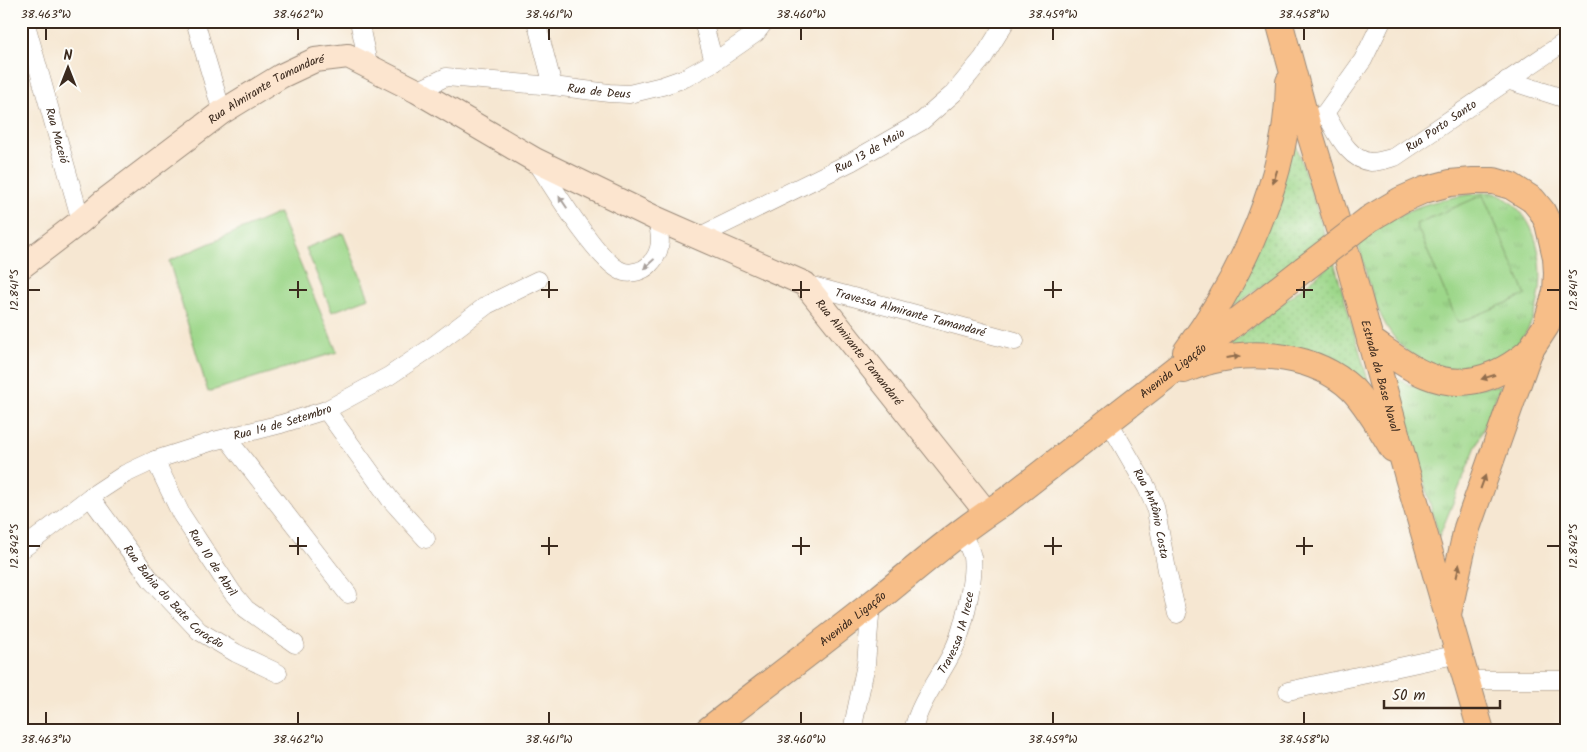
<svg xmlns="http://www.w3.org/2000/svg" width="1587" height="752" viewBox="0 0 1587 752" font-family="Kalam,sans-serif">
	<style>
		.grass { fill: url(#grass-dots); stroke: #6c8054 }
		.park { fill: url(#park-tufts); stroke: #6c8054 }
		.pitch { fill: #9dd78a; stroke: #6c8054 }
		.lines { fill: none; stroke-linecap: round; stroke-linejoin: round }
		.street-casing { stroke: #988878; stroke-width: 19 }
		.secondary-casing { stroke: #988878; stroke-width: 26 }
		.primary-casing { stroke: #988878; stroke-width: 28 }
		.street { stroke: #fff; stroke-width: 18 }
		.secondary { stroke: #fce5cf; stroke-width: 24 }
		.primary { stroke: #f7be88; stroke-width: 26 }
		.primary-bridge-casing { stroke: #988878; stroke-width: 28; stroke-linecap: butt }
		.primary-bridge { stroke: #f7be88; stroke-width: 26 }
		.oneway { fill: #906d4e }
		.oneway2 { fill: #a79f9a }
		.ticks { fill: none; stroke: #3b2a1e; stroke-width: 2 }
		.labels { text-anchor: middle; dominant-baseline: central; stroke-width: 5; stroke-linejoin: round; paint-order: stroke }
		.street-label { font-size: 12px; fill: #3b2a1e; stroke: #fdfcf7 }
		.neatline { fill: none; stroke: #3b2a1e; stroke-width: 2 }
		.ticks-label { font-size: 12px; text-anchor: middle; fill: #3b2a1e }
	</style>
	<defs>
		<pattern id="grass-dots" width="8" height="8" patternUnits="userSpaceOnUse" patternTransform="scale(1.25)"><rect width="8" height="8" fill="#9dd78a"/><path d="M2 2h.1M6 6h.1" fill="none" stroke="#88b977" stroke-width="1.8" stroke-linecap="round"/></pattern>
		<pattern id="park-tufts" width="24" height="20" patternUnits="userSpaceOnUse" patternTransform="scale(1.25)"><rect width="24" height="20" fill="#9dd78a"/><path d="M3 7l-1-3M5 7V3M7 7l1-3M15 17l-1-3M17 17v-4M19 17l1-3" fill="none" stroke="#88b977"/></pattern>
	</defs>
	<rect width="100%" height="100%" fill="#fdfcf7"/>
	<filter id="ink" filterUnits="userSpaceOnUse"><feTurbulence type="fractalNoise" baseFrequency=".02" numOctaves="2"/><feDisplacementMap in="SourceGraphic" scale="10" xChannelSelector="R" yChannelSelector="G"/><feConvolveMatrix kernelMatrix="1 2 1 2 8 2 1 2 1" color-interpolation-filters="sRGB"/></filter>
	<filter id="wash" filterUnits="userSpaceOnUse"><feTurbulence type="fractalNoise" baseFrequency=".0096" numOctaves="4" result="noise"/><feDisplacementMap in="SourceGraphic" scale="20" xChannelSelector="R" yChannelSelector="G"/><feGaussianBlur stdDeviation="1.12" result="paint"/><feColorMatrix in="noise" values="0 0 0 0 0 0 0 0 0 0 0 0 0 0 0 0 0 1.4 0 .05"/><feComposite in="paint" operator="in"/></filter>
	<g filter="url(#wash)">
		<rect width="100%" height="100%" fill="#f6e7d2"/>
		<path class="grass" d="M1295 141 1326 238 1221 316Z
			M1334 262 1376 408 1365 394 1225 349Z"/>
		<path class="park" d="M1490 192C1508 196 1523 211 1531 228 1549 267 1543 326 1507 354 1469 382 1420 373 1393 336 1373 309 1367 274 1358 243 1371 233 1385 222 1400 215 1426 201 1460 195 1490 192Z
			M1396 378 1410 385 1440 392 1501 385 1439 537Z"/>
		<path class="pitch" d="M1483 195 1526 295 1458 323 1416 224Z
			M279 213 337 352 208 392 169 261Z
			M343 233 369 298 332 312 306 248Z"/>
	</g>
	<g filter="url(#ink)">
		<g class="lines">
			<defs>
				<g id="street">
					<path id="s1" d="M25 21 81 221"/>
					<path d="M195 21 222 112"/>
					<path d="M359 21 369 68"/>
					<path d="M536 21 553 86"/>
					<path d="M703 21 714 62"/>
					<path d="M1507 80 1566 99"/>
					<path id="s2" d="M417 91 446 77 553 86 609 93 629 94 662 86 685 78 714 62 756 33 765 21"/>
					<path id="s3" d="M1325 113C1336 130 1347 160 1371 162 1379 162 1387 159 1395 157L1566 41"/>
					<path d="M1316 118 1325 113 1363 60 1382 21"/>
					<path d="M536 161C551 184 600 266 624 272 632 274 643 271 649 265 663 251 661 238 657 219"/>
					<path id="s4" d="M698 237 851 162 922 121 954 93 983 58 1006 21"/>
					<path id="s5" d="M805 284 1015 341"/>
					<path d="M326 410 390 499 426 539"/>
					<path id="s6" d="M1109 422 1147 488 1155 506 1167 570 1177 614"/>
					<path d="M227 438 348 594"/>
					<path id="s7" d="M155 460 181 514 232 592 246 609 295 644"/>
					<path id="s8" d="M90 497 151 580 199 631 236 653 278 673"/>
					<path id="s9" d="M21 550 90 497 125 474 155 460 214 441 281 424 326 410 389 376 429 349 487 305 538 280"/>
					<path d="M1466 680H1566"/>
					<path d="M1288 691 1459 654"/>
					<path d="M852 731 866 664 871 604"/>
					<path id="s10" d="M913 731C919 702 940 677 953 651 963 632 975 578 972 557 970 548 965 540 961 532"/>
				</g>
				<g id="secondary">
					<path id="s11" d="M21 267 81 221 103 202 222 112 281 76 315 60 348 56 417 91 535 160 657 219 805 284 987 513"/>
				</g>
				<g id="primary">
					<path id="s12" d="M1279 21 1307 124 1346 252 1408 477 1481 731"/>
					<path d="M1369 219 1401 200 1424 190 1450 183 1473 181H1494L1511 186 1533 200 1542 211 1548 223 1556 257 1557 273 1556 292 1546 326 1529 352 1467 528 1448 614"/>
					<path d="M1370 340C1388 352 1406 367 1426 375 1464 391 1499 377 1529 352"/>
					<path d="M1186 352C1242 276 1288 178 1289 82"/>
					<path d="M1184 370C1192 367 1201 363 1210 361 1256 349 1316 355 1352 389 1366 403 1383 432 1393 449"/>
					<path id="s13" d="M707 731C764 687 821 644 878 599 920 565 961 529 1007 500L1304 269"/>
				</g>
			</defs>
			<use href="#street" class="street-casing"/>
			<use href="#secondary" class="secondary-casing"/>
			<use href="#primary" class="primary-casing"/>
			<use href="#street" class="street"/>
			<use href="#secondary" class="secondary"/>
			<use href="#primary" class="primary"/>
			<defs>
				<path id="primary-bridge" d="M1304 269 1369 219"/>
			</defs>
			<use href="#primary-bridge" class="primary-bridge-casing"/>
			<use href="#primary-bridge" class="primary-bridge"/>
		</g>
		<defs><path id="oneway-solid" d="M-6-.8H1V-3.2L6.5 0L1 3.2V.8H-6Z" transform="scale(1.25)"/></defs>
		<g class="oneway">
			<use href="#oneway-solid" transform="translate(1275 177) rotate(107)"/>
			<use href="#oneway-solid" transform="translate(1233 357) rotate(-7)"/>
			<use href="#oneway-solid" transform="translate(1488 377) rotate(163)"/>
			<use href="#oneway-solid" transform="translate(1483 482) rotate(-70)"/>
			<use href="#oneway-solid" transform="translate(1458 571) rotate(-77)"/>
		</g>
		<g class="oneway2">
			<use href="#oneway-solid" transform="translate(563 202) rotate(-124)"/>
			<use href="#oneway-solid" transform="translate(649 264) rotate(137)"/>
		</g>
	</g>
	<path class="ticks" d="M46 28V40M298 28V40M549 28V40M801 28V40M1053 28V40M1304 28V40M298 281V298M549 281V298M801 281V298M1053 281V298M1304 281V298M28 290H40M289 290H307M541 290H558M792 290H810M1044 290H1062M1296 290H1313M1547 290H1560M298 537V555M549 537V555M801 537V555M1053 537V555M1304 537V555M28 546H40M289 546H307M541 546H558M792 546H810M1044 546H1062M1296 546H1313M1547 546H1560M46 712V724M298 712V724M549 712V724M801 712V724M1053 712V724M1304 712V724"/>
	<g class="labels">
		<g class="street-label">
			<text stroke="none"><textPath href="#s2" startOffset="186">Rua de Deus</textPath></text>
			<text stroke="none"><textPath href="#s11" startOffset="304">Rua Almirante Tamandaré</textPath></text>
			<text stroke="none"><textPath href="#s3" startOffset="150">Rua Porto Santo</textPath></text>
			<text stroke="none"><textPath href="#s1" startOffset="119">Rua Maceió</textPath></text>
			<text stroke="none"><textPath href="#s4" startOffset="192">Rua 13 de Maio</textPath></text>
			<text stroke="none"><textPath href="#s5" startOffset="109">Travessa Almirante Tamandaré</textPath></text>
			<text stroke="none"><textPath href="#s11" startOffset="992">Rua Almirante Tamandaré</textPath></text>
			<text stroke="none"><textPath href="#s13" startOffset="589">Avenida Ligação</textPath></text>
			<text stroke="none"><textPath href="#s12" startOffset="369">Estrada da Base Naval</textPath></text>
			<text stroke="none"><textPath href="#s9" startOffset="295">Rua 14 de Setembro</textPath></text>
			<text stroke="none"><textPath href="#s6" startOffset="102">Rua Antônio Costa</textPath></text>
			<text stroke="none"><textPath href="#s7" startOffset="118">Rua 10 de Abril</textPath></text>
			<text stroke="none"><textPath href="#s8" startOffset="131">Rua Bahia do Bate Coração</textPath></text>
			<text stroke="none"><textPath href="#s13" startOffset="184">Avenida Ligação</textPath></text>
			<text stroke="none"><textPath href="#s10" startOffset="108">Travessa 1A Irece</textPath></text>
		</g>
	</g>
	<rect width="1587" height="752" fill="none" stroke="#fdfcf7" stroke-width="55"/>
	<g transform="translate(68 68)" stroke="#fdfcf7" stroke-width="4" paint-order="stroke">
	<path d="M0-4L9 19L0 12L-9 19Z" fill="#3b2a1e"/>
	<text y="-8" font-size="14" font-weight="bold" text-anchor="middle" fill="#3b2a1e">N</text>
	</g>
	<path d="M1384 700v8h116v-8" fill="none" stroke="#3b2a1e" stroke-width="2.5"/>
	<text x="1392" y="700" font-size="15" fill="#3b2a1e" stroke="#fdfcf7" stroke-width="4" paint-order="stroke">50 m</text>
	<rect x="28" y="28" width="1532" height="696" class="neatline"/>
	<g class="ticks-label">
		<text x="46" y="18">38.463°W</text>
		<text x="298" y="18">38.462°W</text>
		<text x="549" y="18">38.461°W</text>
		<text x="801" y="18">38.460°W</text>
		<text x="1053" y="18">38.459°W</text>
		<text x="1304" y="18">38.458°W</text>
		<text transform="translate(14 290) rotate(-90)" y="4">12.841°S</text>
		<text transform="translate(1573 290) rotate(-90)" y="4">12.841°S</text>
		<text transform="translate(14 546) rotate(-90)" y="4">12.842°S</text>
		<text transform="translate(1573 546) rotate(-90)" y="4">12.842°S</text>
		<text x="46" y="743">38.463°W</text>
		<text x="298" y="743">38.462°W</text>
		<text x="549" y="743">38.461°W</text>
		<text x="801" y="743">38.460°W</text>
		<text x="1053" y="743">38.459°W</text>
		<text x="1304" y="743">38.458°W</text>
	</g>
</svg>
